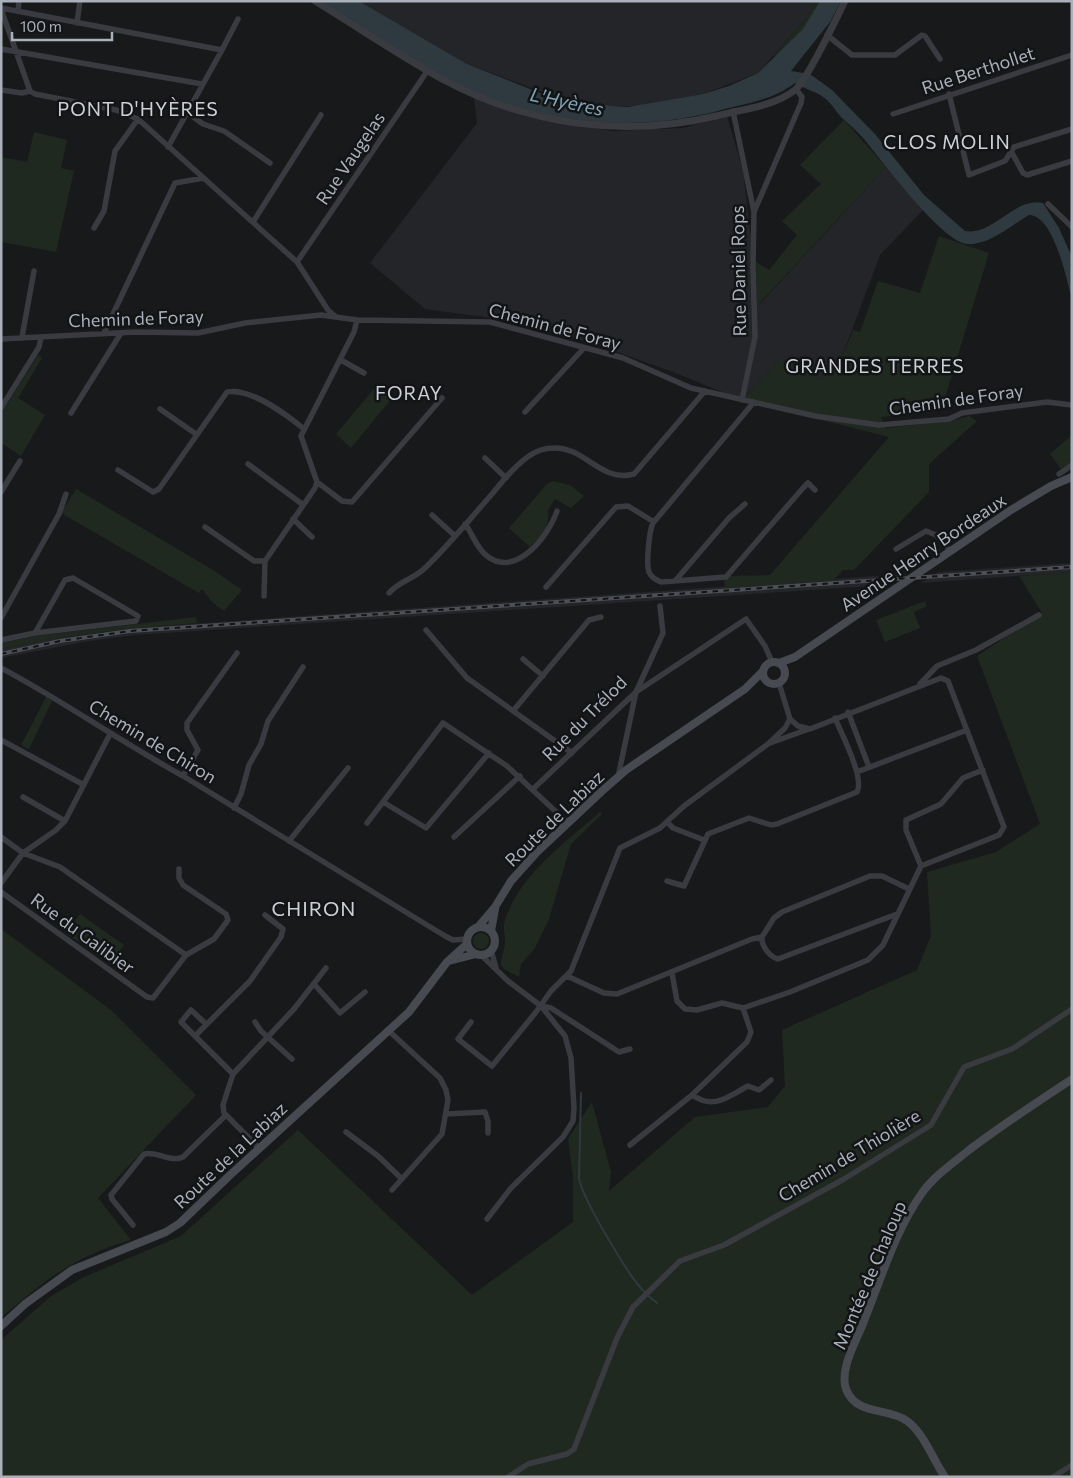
<svg xmlns="http://www.w3.org/2000/svg" width="1073" height="1478" viewBox="0 0 1073 1478" font-family="Commissioner,sans-serif">
	<style>
		.built { fill: #242528 }
		.green { fill: #202920 }
		.water { fill: #2e3a3f }
		.lines { fill: none; stroke-linecap: round; stroke-linejoin: round }
		.stream { stroke: #2e3a3f; stroke-width: 2 }
		.minor { stroke: #393b40; stroke-width: 5.5 }
		.tertiary { stroke: #393b40; stroke-width: 7 }
		.secondary { stroke: #474a50; stroke-width: 8 }
		.rail-casing { stroke: #4c4f55; stroke-width: 4 }
		.rail { stroke: #131416; stroke-width: 2; stroke-dasharray: 5.5; stroke-linecap: butt }
		.labels { text-anchor: middle; dominant-baseline: central; stroke-width: 5; stroke-linejoin: round; paint-order: stroke }
		.street-label { font-size: 18px; fill: #aab1bb; stroke: #131416 }
		.water-label { font-size: 19px; font-style: italic; fill: #81a3b6; stroke: #131416 }
		.neighbourhood-label { font-size: 19px; letter-spacing: 1px; fill: #ccd0d6; stroke: #131416 }
		.quarter-label { font-size: 20px; letter-spacing: 1px; fill: #ccd0d6; stroke: #131416 }
	</style>
	<rect width="100%" height="100%" fill="#18191b"/>
	<path class="built" d="M359 1H816L804 21 758 73 703 94 637 106H612L545 93 467 64Z
		M474 97 526 117 613 131 683 128 727 116 743 171 759 305 886 167 923 210 880 255 836 373 820 379 780 359 742 400 678 374 601 346 521 322 425 309 370 263 477 123Z
		M1072 563V572L921 583 938 572Z
		M903 574 888 585 135 635 89 641 1 658V649L37 641 134 628Z"/>
	<path class="green" d="M816 1H820L804 28 778 55 773 57 804 21Z
		M844 120 886 167 758 305 755 261 769 270 797 235 782 221 821 184 800 165Z
		M34 132 67 140 61 168 74 171 56 252 1 242V157L27 162Z
		M939 236 989 253 941 411 881 417 886 428 951 421 969 416 977 421 929 464V492L854 570H843L833 581 725 588 724 576 770 575 889 437 742 400 780 359 820 379 836 373 853 330 860 332 878 281 920 293Z
		M38 355 42 358 18 398 45 415 21 456 1 443V414Z
		M378 384 393 397 351 448 336 434Z
		M1072 435V462L1061 469 1050 454Z
		M553 481 570 485 584 496 571 508 555 499 548 510C549 530 544 533 530 547L509 528 547 484Z
		M76 489 213 570 242 590 224 611 213 603 202 589 199 593 61 513Z
		M1072 572V1477H1V1340L51 1296 84 1277 181 1236 298 1130 472 1295 573 1222V1177L568 1139 592 1102 611 1172 609 1191 695 1117 768 1107 785 1086 782 1030 917 970 931 936 927 872 996 852 1040 824 977 656 1042 613 1019 576Z
		M925 601 927 606 914 612 920 628 885 642 876 620Z
		M196 617 197 623C131 628 66 635 1 649V643L36 636Z
		M46 697 52 701 29 749 21 745Z
		M600 812 602 814 571 844 549 919 535 948 521 964 519 977 504 969 501 965C501 957 504 951 505 943 505 933 502 926 506 917 522 873 566 842 600 812Z
		M80 914 124 945 110 964 66 933Z
		M1 929 111 1010 196 1095 98 1198 131 1240C73 1257 46 1279 1 1318Z
		M473 941a8 8 0 1 1 16 0a8 8 0 1 1-16 0Z"/>
	<path class="water" d="M321 1H359L467 64 545 95 612 106 628 107 703 94 729 86 758 73 803 29 820 1H841L830 22 791 71 810 74 832 90 875 134 924 195 965 231C993 236 1014 197 1043 203L1059 228 1071 255 1072 300C1067 281 1054 215 1029 215 1012 225 988 246 967 244 941 241 882 161 864 139 858 132 850 125 842 118 837 113 833 106 828 101 818 91 806 90 795 83 771 101 743 104 714 112 625 134 532 123 450 80 406 57 364 27 321 1Z"/>
	<g class="lines">
		<path class="stream" d="M581 1093 579 1178C581 1196 626 1271 640 1287 645 1294 651 1298 657 1303"/>
		<path class="minor" d="M1 8 222 50 238 19
			M1 9 30 91
			M18 11 19 1
			M77 23 80 1
			M827 35 852 55H895L922 35 925 36 940 59
			M1 49 202 84
			M1 90 22 93 30 91 35 94 116 110 138 119 297 262 328 310 335 316
			M949 94 969 175 1005 161 1014 147 1072 129
			M733 111 754 212 753 266 755 337 742 400
			M188 113 203 124 224 131 270 163
			M893 114 1072 55
			M168 147 222 50
			M1011 151 1023 173 1027 175 1072 161
			M1048 204 1072 227
			M754 212 801 103 802 97 796 89
			M253 222 321 115
			M94 228 104 211 115 151 138 119
			M297 262 428 70
			M104 333 175 183 204 178
			M22 337 34 271
			M1 339 136 332 198 333 245 323 321 315 357 320 490 322 623 358 691 388 815 416 879 425 949 419 962 413 1032 404 1047 402 1072 405
			M341 360 364 373
			M754 402 653 523C649 531 646 564 649 572 651 577 656 580 661 582L726 577 803 488 808 483 815 490
			M1 408 39 347 41 338
			M160 409 196 434
			M525 412 584 348
			M71 413 121 333
			M485 458 506 478
			M248 464 302 504
			M118 470 153 492 159 489 227 392C251 388 287 415 304 429
			M1059 474 1072 465
			M317 482 342 501 352 502 442 398
			M1 492 20 461
			M432 515 454 535
			M293 519 312 537
			M465 524C473 534 476 548 487 556 516 579 549 535 557 511
			M205 527 254 561H265
			M896 549 926 531 936 535 950 551
			M675 581 729 518 745 504
			M546 587 616 507 628 506 654 522
			M389 593C399 581 414 579 425 568 449 545 470 519 492 494 503 481 514 466 529 456 536 451 545 448 554 448 585 447 601 483 634 474L705 391
			M264 596 265 561 315 488 317 482 301 436 354 332 357 320
			M1 618 59 514 66 494
			M426 630 467 678 572 753
			M1 640 35 633 136 621 138 616 73 578 65 580 35 633
			M523 659 543 676
			M1 668C63 701 121 742 183 776L445 936 453 940 467 939
			M920 684 937 666 976 650 1039 615
			M513 711 589 620 601 617
			M848 712 869 767
			M790 719 798 726 810 729 941 678 948 681 1004 827 999 835 921 866
			M1 740 84 785
			M770 743 809 729
			M857 772 967 730
			M183 776 198 750 187 730V723L237 653
			M618 777 636 692 746 619 765 646 772 662
			M533 789 636 692 663 633 660 606
			M23 797 65 821
			M383 802 426 828 489 753
			M234 808 241 794 249 765 261 744 268 721 303 667
			M667 822 673 828 704 840
			M367 823 443 723 507 766 568 823
			M1 837 23 853 60 867 186 955
			M454 837 520 776
			M289 841 348 768
			M921 866 906 830V820L941 804 963 778 983 770
			M667 881 684 886 708 834 749 818 771 825 777 824 857 792C865 778 841 733 835 718
			M1 883 23 853 56 830 65 821 110 734
			M1 892 147 997 153 998 186 955 214 939 228 920 226 914 183 885 179 878V869
			M762 937 774 918 782 912 870 876H882L909 889
			M762 937C761 946 770 957 778 959L897 914
			M491 950 496 968
			M481 955 508 981 541 1006 565 1036 571 1058 574 1108 573 1121 563 1137 511 1188 487 1219
			M672 973 677 1001 685 1009 697 1010 722 1003 743 1008 790 992 868 960 883 945 921 866
			M567 976 604 993 617 994 752 939 762 937
			M314 984 340 1013 365 992
			M541 1006 551 1008 619 1052 630 1049
			M255 1022 261 1031 292 1059
			M471 1022 458 1039 492 1066 536 1012 551 991 571 971 620 848 660 828 684 806 768 744 785 728 790 719 779 683
			M389 1031 440 1078 446 1090 448 1100 442 1134 392 1190
			M195 1036 181 1022 191 1010 206 1024
			M233 1074 294 1009 326 968
			M692 1095C714 1110 727 1097 748 1086L759 1090 771 1080
			M447 1114 485 1112 488 1121V1133
			M346 1132 378 1156 402 1179
			M630 1145 692 1095 747 1042 751 1032 743 1008
			M259 1148 224 1113 223 1105 233 1074 195 1036 250 981 281 937 283 929 265 915
			M133 1225 112 1199 111 1195 144 1154C158 1151 170 1163 183 1157L226 1115
			M508 1477 528 1464 567 1454 574 1449 617 1338 633 1307 680 1261 724 1245 844 1179 931 1125 964 1067 1012 1049 1072 1009
			M1053 1477 1072 1465"/>
		<path class="tertiary" d="M315 1C358 27 400 56 444 80 528 125 624 138 716 116 742 109 773 107 795 90 808 79 836 19 845 1"/>
		<path class="secondary" d="M763 673a11 11 0 1 1 22 0a11 11 0 1 1-22 0Z
			M779 663 795 657 1011 510 1051 486 1072 477
			M478 927 495 907 511 881 537 852 602 791 626 770 745 689 763 671
			M467 941a14 14 0 1 1 28 0a14 14 0 1 1-28 0Z
			M491 931 495 909
			M449 961 476 954
			M1 1326 25 1304 72 1270 166 1232 180 1223 229 1176 409 1012 447 962 467 944
			M945 1477C933 1460 924 1433 907 1421 888 1407 856 1416 846 1389 839 1369 857 1340 864 1321 881 1279 895 1231 922 1193 934 1176 953 1163 969 1150 1002 1125 1037 1102 1072 1079"/>
		<defs>
			<path id="rail" d="M1 654 60 641 130 631 1072 567"/>
		</defs>
		<use href="#rail" class="rail-casing"/>
		<use href="#rail" class="rail"/>
	</g>
	<g class="labels">
		<g class="street-label">
			<text transform="translate(978 70) rotate(-18)">Rue Berthollet</text>
			<text transform="translate(350 158) rotate(-56)">Rue Vaugelas</text>
			<text transform="translate(738 271) rotate(-91)">Rue Daniel Rops</text>
			<text transform="translate(136 318) rotate(-2)">Chemin de Foray</text>
			<text transform="translate(555 326) rotate(15)">Chemin de Foray</text>
			<text transform="translate(956 399) rotate(-8)">Chemin de Foray</text>
			<text transform="translate(923 552) rotate(-34)">Avenue Henry Bordeaux</text>
			<text transform="translate(584 718) rotate(-45)">Rue du Trélod</text>
			<text transform="translate(153 741) rotate(31)">Chemin de Chiron</text>
			<text transform="translate(554 818) rotate(-44)">Route de Labiaz</text>
			<text transform="translate(83 933) rotate(36)">Rue du Galibier</text>
			<text transform="translate(230 1155) rotate(-43)">Route de la Labiaz</text>
			<text transform="translate(849 1155) rotate(-31)">Chemin de Thiolière</text>
			<text transform="translate(869 1275) rotate(-67)">Montée de Chaloup</text>
		</g>
		<g class="water-label">
			<text transform="translate(567 101) rotate(12)">L'Hyères</text>
		</g>
		<g class="neighbourhood-label">
			<text x="138" y="108">PONT D'HYÈRES</text>
			<text x="947" y="141">CLOS MOLIN</text>
			<text x="875" y="365">GRANDES TERRES</text>
			<text x="409" y="392">FORAY</text>
		</g>
		<g class="quarter-label">
			<text x="314" y="908">CHIRON</text>
		</g>
	</g>
	<rect width="1073" height="1478" fill="none" stroke="#aab1bb" stroke-width="5"/>
	<path d="M12 32v8h100v-8" fill="none" stroke="#aab1bb" stroke-width="2.5"/>
	<text x="20" y="32" font-size="15" fill="#aab1bb" stroke="#131416" stroke-width="4" paint-order="stroke">100 m</text>
</svg>
